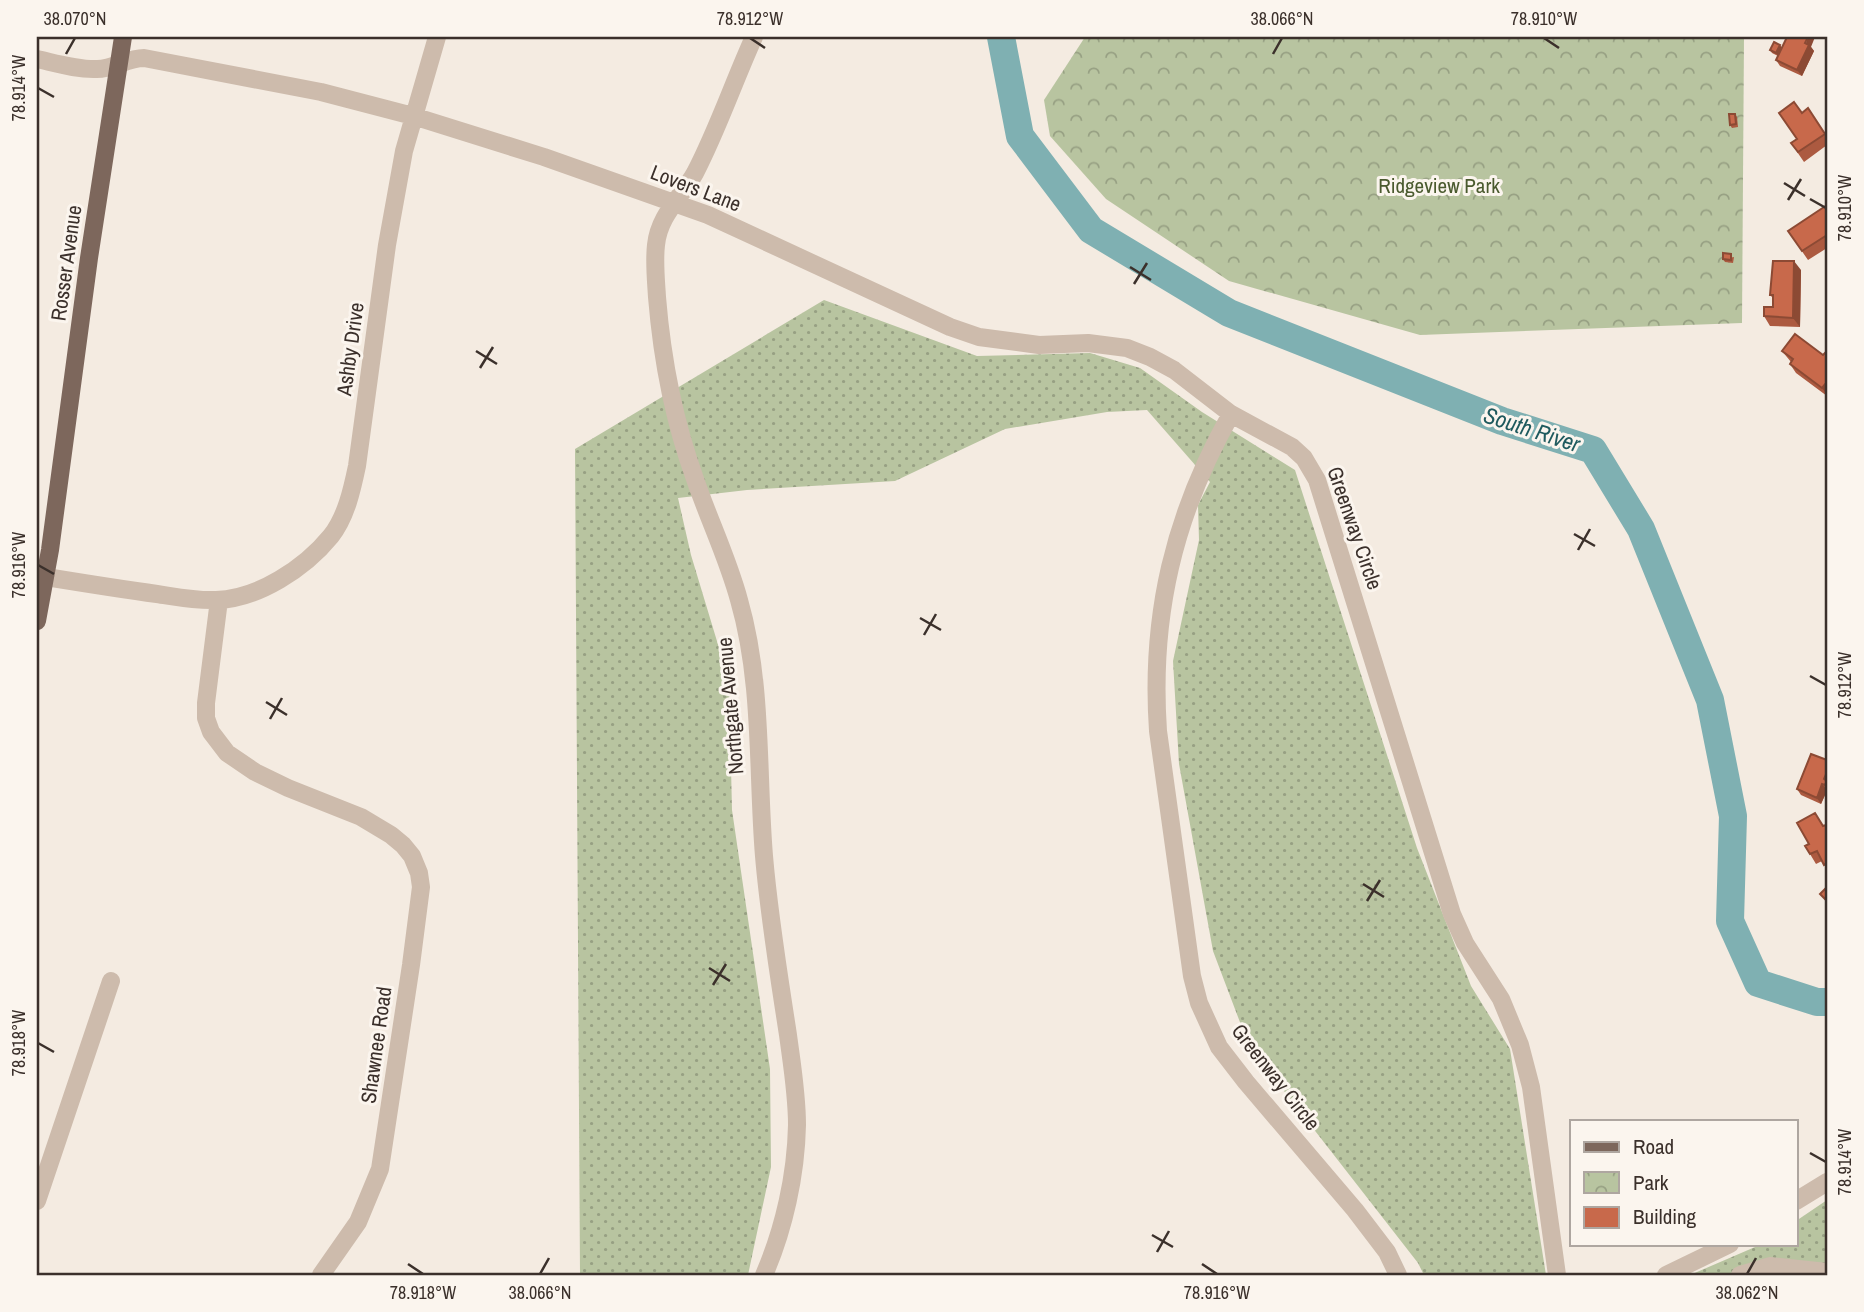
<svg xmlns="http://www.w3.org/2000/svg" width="1864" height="1312" viewBox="0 0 1864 1312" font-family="'Archivo Narrow',sans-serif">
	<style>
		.grass { fill: url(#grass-dots) }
		.park { fill: url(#park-crowns) }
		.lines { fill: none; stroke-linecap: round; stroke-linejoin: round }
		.river { stroke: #7fb0b2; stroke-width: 28 }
		.minor { stroke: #cdbbac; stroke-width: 18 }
		.major { stroke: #7d675c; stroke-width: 18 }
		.wall { fill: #ac5a40 }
		.shaded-wall { fill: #8c4a34 }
		.building { fill: #c8694b; stroke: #8c4a34; stroke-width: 2 }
		.ticks { fill: none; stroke: #3b302b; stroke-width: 2.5 }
		.labels { text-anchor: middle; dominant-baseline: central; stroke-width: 6; stroke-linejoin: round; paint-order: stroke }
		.park-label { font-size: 21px; fill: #4a5a2e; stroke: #fbf5ee }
		.street-label { font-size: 21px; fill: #3b302b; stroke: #fbf5ee }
		.water-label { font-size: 23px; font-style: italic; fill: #1f5a5e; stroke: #fbf5ee }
		.neatline { fill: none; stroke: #3b302b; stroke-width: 2.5 }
		.ticks-label { font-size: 18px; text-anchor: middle; fill: #3b302b }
	</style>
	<defs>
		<pattern id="grass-dots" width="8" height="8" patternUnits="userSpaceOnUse" patternTransform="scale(1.75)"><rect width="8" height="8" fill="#b8c4a0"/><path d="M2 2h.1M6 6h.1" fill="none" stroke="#97a083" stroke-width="1.8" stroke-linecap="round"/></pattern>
		<pattern id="park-crowns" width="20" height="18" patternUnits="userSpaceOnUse" patternTransform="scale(1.75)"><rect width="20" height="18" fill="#b8c4a0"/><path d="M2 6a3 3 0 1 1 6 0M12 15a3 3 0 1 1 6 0" fill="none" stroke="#97a083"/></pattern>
	</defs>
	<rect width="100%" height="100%" fill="#f4ebe1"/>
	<path class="grass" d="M824 300 977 356 1090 353 1140 368 1202 412 1295 470 1417 848 1471 986 1510 1049 1546 1275H1424L1418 1263 1249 1046 1213 951 1179 764 1173 661 1199 540 1198 505 1210 482 1147 410 1107 412 1005 429 895 481 747 490 678 498 691 555 729 681 732 810 770 1069 771 1167 748 1275H580L575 449Z
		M1827 1200V1275H1690L1762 1244H1796V1221Z"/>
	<path class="park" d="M1085 37H1744L1742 323 1420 335 1229 281 1106 199 1050 136 1044 100Z"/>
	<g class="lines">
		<path class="river" d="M1001 37 1020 136 1091 230 1229 313 1502 421 1593 450 1641 529 1710 700 1733 816 1730 921 1758 983 1817 1002H1827"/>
		<path class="minor" d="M754 37C734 81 717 131 695 173 681 198 659 215 656 245 654 262 656 280 657 297 662 359 674 421 695 479 709 520 728 559 739 600 763 683 757 771 764 856 769 916 779 976 788 1035 792 1065 797 1094 797 1125 796 1175 784 1229 764 1275
			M37 59C55 63 78 70 97 69 114 69 127 58 144 58L321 92 413 116 544 157 708 215 950 327 979 337 1039 345 1088 343 1127 348 1150 357 1174 370 1231 414 1292 447 1304 458 1317 480 1452 914 1465 943 1501 999 1520 1045 1531 1087 1557 1275
			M1231 414C1174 515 1150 615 1158 731L1192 976 1199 1003 1219 1047 1246 1082 1355 1210 1387 1252 1398 1275
			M46 577C83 583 120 589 157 594 177 597 197 601 216 600 258 599 305 568 331 536 346 517 352 490 357 466L387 245 404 151 437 37
			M219 600 206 703V718L211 732 227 753 255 772 288 788 361 817 391 835 403 845 412 856 419 873 421 887 411 965 380 1169 358 1222 321 1275
			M37 1201 111 981
			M1796 1201 1827 1182
			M1666 1275 1730 1244
			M1740 1275 1770 1266 1827 1272"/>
		<path class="major" d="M37 621 50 550 89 258 123 37"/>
	</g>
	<path class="wall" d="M1811 47 1814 51 1802 76 1780 66 1776 60 1778 56 1772 53 1770 50 1782 48Z
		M1808 108 1827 137V145L1804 162 1791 143 1797 139 1802 113Z
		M1735 114 1737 117 1738 127 1732 128 1730 125Z
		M1827 205V248L1808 260 1788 231Z
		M1734 257 1733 263 1725 262 1723 259Z
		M1801 270 1800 327 1770 326 1764 316 1773 307V298L1770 295Z
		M1782 351 1823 355 1827 353V396L1796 373 1790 364 1791 362Z
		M1827 760V791L1821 804 1801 795 1797 789Z
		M1824 826 1827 827V869L1822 861 1816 864 1810 854 1809 844Z"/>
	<path class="shaded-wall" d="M1808 37H1815L1811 47 1814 51 1802 76 1797 70Z
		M1780 45 1782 48 1778 56 1776 53Z
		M1794 261 1801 270 1800 327 1793 318Z
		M1827 382V395L1822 388Z
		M1827 772V788L1825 785 1824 779Z
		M1822 784 1827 790 1821 804 1817 798Z"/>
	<path class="building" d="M1787 37H1808L1805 43 1809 45 1797 70 1776 60Z
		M1774 42 1780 45 1776 53 1770 50Z
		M1794 102 1802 113 1808 108 1825 134 1798 152 1791 143 1797 139 1779 113Z
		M1729 114H1735L1736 124 1730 125Z
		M1827 205V235L1802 251 1788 231Z
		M1723 253 1731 254V260L1723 259Z
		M1773 261H1794L1793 318 1764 316V307H1773V295H1770Z
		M1795 334 1823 355 1826 352 1827 353V382L1822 388 1790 364 1793 359 1782 351Z
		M1811 754 1827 760V772L1824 779 1827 781 1825 785 1822 784 1817 798 1797 789Z
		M1815 813 1823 826 1826 825 1827 828V863L1824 865 1817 851 1810 854 1805 846 1809 844 1797 823Z
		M1827 887V897L1825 899 1820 894Z"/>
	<path class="ticks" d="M750 38 765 48M1544 38 1559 48M66 54 75 38M1273 54 1282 38M38 88 54 97M1784 183 1805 196M1810 199 1826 208M1788 200 1801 179M1130 267 1151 280M1134 284 1147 263M476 351 497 364M480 368 493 347M1574 534 1595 546M1578 550 1590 529M38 565 54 574M920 618 941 630M924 635 936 614M1810 676 1826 685M266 702 287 715M270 719 282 698M1363 884 1384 897M1367 901 1380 880M709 968 730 981M713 985 726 964M38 1043 54 1052M1810 1153 1826 1162M1152 1235 1173 1247M1157 1252 1169 1231M408 1264 423 1274M1202 1264 1217 1274M540 1274 549 1258M1747 1274 1756 1258"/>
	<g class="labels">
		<g class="park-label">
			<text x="1439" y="185">Ridgeview Park</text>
		</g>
		<g class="street-label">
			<text transform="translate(696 188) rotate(21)">Lovers Lane</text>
			<text transform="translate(66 263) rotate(-82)">Rosser Avenue</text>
			<text transform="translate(350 349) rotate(-82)">Ashby Drive</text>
			<text transform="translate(1355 528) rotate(71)">Greenway Circle</text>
			<text transform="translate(730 706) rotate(-95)">Northgate Avenue</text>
			<text transform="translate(376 1045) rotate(-82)">Shawnee Road</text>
			<text transform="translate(1276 1077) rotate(52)">Greenway Circle</text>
		</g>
		<g class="water-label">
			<text transform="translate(1532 429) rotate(18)">South River</text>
		</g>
	</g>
	<rect width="1864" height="1312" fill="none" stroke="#fbf5ee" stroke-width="77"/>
	<rect x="1570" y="1120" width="228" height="126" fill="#fbf5ee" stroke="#aea6a0" stroke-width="2"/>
	<rect x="1584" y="1142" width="35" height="10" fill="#7d675c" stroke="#aea6a0" stroke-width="2"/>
	<text x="1633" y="1154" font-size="21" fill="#3b302b">Road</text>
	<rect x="1584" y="1172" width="35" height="21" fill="url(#park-crowns)" stroke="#aea6a0" stroke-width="2"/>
	<text x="1633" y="1190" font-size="21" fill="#3b302b">Park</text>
	<rect x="1584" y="1207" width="35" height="21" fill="#c8694b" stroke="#aea6a0" stroke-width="2"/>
	<text x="1633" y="1224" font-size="21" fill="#3b302b">Building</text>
	<rect x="38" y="38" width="1788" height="1236" class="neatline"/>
	<g class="ticks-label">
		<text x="75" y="25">38.070°N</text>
		<text x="750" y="25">78.912°W</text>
		<text x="1282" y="25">38.066°N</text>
		<text x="1544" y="25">78.910°W</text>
		<text transform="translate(19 88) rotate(-90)" y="6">78.914°W</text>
		<text transform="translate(1845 208) rotate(-90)" y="6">78.910°W</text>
		<text transform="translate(19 565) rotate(-90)" y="6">78.916°W</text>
		<text transform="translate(1845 685) rotate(-90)" y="6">78.912°W</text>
		<text transform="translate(19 1043) rotate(-90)" y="6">78.918°W</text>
		<text transform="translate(1845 1162) rotate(-90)" y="6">78.914°W</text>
		<text x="423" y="1299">78.918°W</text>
		<text x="540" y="1299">38.066°N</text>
		<text x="1217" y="1299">78.916°W</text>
		<text x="1747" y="1299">38.062°N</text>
	</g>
</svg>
